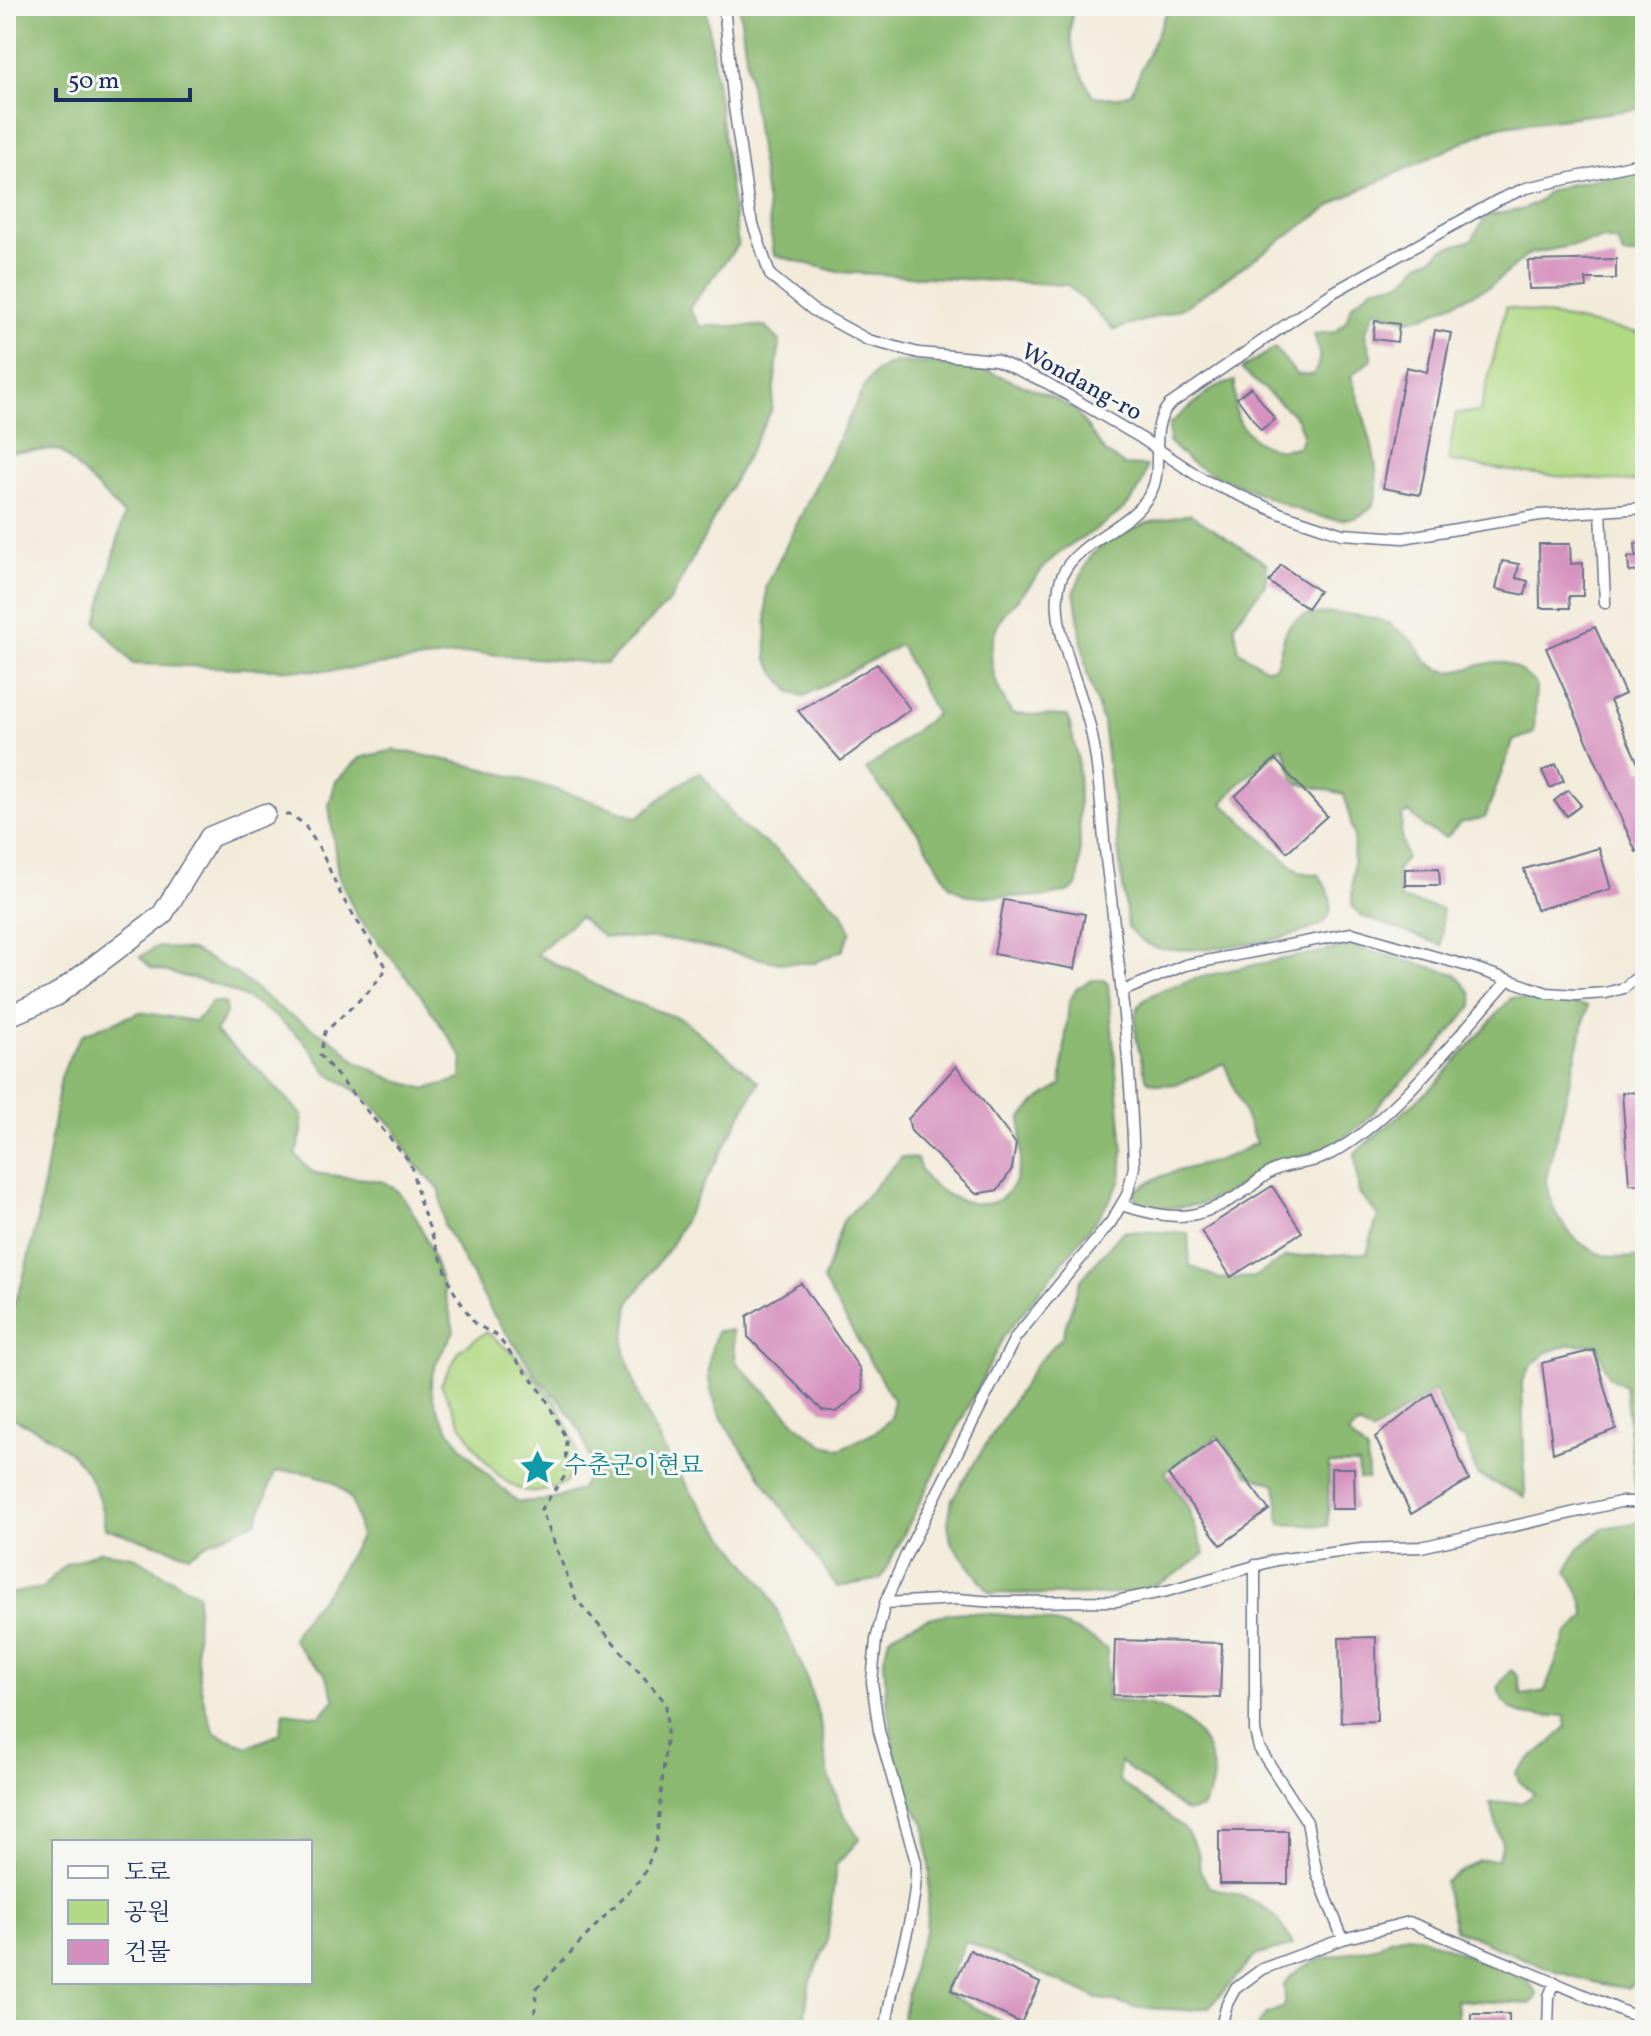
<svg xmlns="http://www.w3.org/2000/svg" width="1651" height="2036" viewBox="0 0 1651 2036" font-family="Vollkorn,'Noto Serif KR',serif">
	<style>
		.green { fill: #b1d983; stroke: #668470; stroke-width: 2 }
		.forest { fill: #8cb971; stroke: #547468; stroke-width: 2; fill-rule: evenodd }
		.building { fill: #d58fbe }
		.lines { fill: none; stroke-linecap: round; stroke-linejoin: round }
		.service-casing { stroke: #677189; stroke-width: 13 }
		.minor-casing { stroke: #677189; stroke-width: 23 }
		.path { stroke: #677189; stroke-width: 3; stroke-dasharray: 6 6; stroke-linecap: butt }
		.service { stroke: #fff; stroke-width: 10 }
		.minor { stroke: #fff; stroke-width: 20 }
		.labels { text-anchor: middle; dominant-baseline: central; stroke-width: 6; stroke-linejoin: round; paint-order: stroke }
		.street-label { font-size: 24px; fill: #1b2f5e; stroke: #f6f6f2 }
		.culture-label { font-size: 24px; fill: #0d838f; stroke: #f6f6f2; text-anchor: start }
	</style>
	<rect width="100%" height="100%" fill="#f6f6f2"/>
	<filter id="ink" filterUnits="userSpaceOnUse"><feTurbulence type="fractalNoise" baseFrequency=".0125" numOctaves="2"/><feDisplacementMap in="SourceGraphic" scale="16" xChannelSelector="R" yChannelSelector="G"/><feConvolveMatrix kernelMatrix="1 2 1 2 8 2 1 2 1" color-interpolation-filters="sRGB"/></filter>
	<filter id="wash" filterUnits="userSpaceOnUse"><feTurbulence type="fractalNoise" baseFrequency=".006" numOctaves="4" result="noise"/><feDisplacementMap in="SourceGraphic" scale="32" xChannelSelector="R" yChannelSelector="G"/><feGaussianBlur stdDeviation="1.8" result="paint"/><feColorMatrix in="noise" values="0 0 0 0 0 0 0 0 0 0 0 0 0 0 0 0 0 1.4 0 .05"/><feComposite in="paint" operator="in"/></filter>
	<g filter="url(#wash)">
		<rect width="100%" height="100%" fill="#f3ebda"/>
		<path class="green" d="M1506 307 1645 334V482C1579 479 1513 474 1448 460L1456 413 1480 412Z
			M486 1332 515 1355 557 1403 576 1446 577 1462 566 1483C557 1486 545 1492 536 1492 492 1493 457 1418 441 1384L460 1350Z"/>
		<path class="forest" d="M6 6H706L738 245 689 308 700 326H765L780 341 771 411 670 601 606 664 474 653 331 671 133 664 97 623 124 515 60 450 6 452Z
			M739 6H1075C1062 38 1078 68 1093 96L1116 98 1131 93 1169 6H1645V108L1496 127 1341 199 1183 308 1114 330 1068 285 838 272 774 255Z
			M1645 169V255H1623L1618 242 1606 239 1529 254 1491 286 1426 316 1407 320 1375 310 1365 333 1372 359 1351 376C1359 402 1389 483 1372 506 1348 540 1275 500 1247 488 1231 481 1211 475 1197 466 1186 459 1177 451 1169 442V424L1215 387 1235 381C1235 390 1234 399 1235 408 1241 437 1271 457 1299 446L1303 435 1297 419 1287 409 1241 369 1275 348 1296 374 1313 375C1323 361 1319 350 1314 334L1335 332 1346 321 1352 305 1372 288 1401 282 1412 273 1418 264 1433 258 1443 249 1472 240 1486 216 1524 209 1538 202 1547 192 1567 185Z
			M894 362 946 364 988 371 1050 396 1075 410 1105 452 1124 465 1147 466C1139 516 1085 531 1052 559 1042 568 1033 582 1024 592 1018 600 1009 607 1003 615 981 648 993 684 1012 714L1068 716 1078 760 1080 857 1078 885 1070 891 1045 897 968 896 950 886 919 834 866 770 936 714 900 645 804 696 792 693 777 676 767 658 766 587 864 387 876 371Z
			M1190 514 1267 564 1265 585 1234 624 1239 651 1265 668 1275 667C1282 653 1281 633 1293 622 1310 607 1371 614 1390 624 1396 628 1404 634 1410 639 1422 648 1421 662 1439 669 1459 678 1481 660 1500 662 1513 663 1527 676 1536 684L1534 733 1513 741 1485 818 1460 823 1446 838 1425 828 1409 812 1402 816 1401 835 1406 858 1397 869 1400 899 1442 909V945L1361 916 1352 906 1354 836 1344 794 1296 783 1283 747 1239 784 1223 804 1299 872 1319 875C1328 889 1337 904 1326 920 1312 940 1182 955 1158 948 1145 945 1137 937 1128 928L1103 723 1087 673 1074 591 1091 555 1110 540 1147 523Z
			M394 750C478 763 558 789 638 817L678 785 700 772 742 827 775 850 842 912 851 931 843 950 814 963H780L674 940 603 937 579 917 536 954 623 999 682 1019 759 1082 671 1245 629 1303 624 1348 641 1404 665 1451 693 1495 767 1589 805 1673 820 1721 828 1773 842 1811 860 1839 836 1865 827 1943 809 1985 803 2030H6V1594L42 1588 65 1565 100 1551 132 1556 198 1594C194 1640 195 1690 215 1733L247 1747 280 1734 284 1712 320 1716 335 1699 324 1672 306 1657 292 1638 308 1612 330 1588 360 1537C358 1527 357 1514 353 1505 339 1475 304 1470 275 1472L257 1521 208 1543 189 1555 105 1528C97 1463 64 1442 9 1416L6 1410V1324L22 1283 37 1223 61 1077 71 1053 83 1034 140 1012 194 1021 203 1014 211 1002 225 1003 226 1014 215 1032 258 1069 302 1115V1132L296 1155C301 1160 307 1169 313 1172 321 1176 367 1178 380 1181 419 1189 447 1297 454 1331 446 1346 432 1365 431 1383 431 1424 489 1478 518 1502L552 1500 581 1489 592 1468 582 1434 561 1401 539 1379 493 1314 444 1225 440 1190 414 1163 394 1127 363 1095 328 1073 303 1040 272 1014 246 998 218 985 151 968 140 957 156 947 192 950 238 975 286 1013 336 1042 357 1062 392 1079 426 1089 461 1079 463 1058 415 987 357 916 338 875 329 805 336 781 360 758ZM54 1842H310V1982H54Z
			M1352 946 1456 974 1472 994 1473 1005 1435 1051 1387 1096 1366 1121 1339 1141 1322 1151 1270 1163 1225 1195 1196 1205 1166 1208 1139 1204 1133 1193C1157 1174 1180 1170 1209 1163 1225 1159 1241 1151 1256 1143L1224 1063C1198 1074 1174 1094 1147 1080 1142 1060 1129 1027 1139 1006 1153 978 1316 954 1352 946Z
			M1092 980H1104L1108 984 1123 1148 1121 1181 1102 1212 1004 1336 881 1579 837 1587 728 1429C708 1394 702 1370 717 1331L732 1330 736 1362 801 1428 824 1445 840 1449 876 1432 891 1418 893 1400 823 1281 843 1221 902 1157 917 1159C920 1169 924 1178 933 1185 949 1199 985 1212 1003 1197 1025 1179 1021 1143 1021 1119L1036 1102 1061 1085 1069 1002 1077 988Z
			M1511 998 1588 1006 1546 1179C1549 1214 1575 1251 1613 1257 1624 1259 1634 1257 1645 1256V1493H1636L1625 1386 1609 1377 1597 1345 1571 1344 1548 1352 1531 1365 1522 1382 1525 1497 1477 1475 1465 1439 1456 1437 1434 1390 1372 1433 1359 1425 1348 1434 1367 1452 1368 1479H1359L1358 1464H1329L1328 1526 1280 1524 1276 1484 1248 1475 1218 1436 1165 1472 1188 1508 1205 1554C1188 1566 1171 1579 1152 1586 1108 1601 1037 1593 990 1593L951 1542 948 1523 952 1499 1036 1364 1062 1337 1080 1281 1123 1231 1188 1233 1190 1266 1220 1279 1254 1277 1286 1257 1367 1253 1378 1215 1359 1194 1355 1153 1437 1083Z
			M1645 1521V1975L1627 1988C1570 1982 1508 1951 1455 1929L1444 1882 1478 1860 1498 1859 1502 1843 1490 1803 1523 1802 1534 1794 1519 1781 1516 1773C1532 1756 1551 1745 1566 1727L1565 1716C1537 1716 1504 1721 1498 1686L1511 1670 1518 1675 1522 1695 1545 1691 1566 1635 1586 1616 1582 1598 1567 1571 1579 1548 1604 1528Z
			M966 1612C1021 1617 1062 1615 1107 1649V1700C1126 1702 1146 1702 1163 1709 1204 1725 1228 1769 1202 1808L1186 1812 1120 1762 1119 1781 1184 1828 1198 1851 1200 1870 1209 1887C1249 1896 1275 1906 1293 1945L1255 1956 1209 2007 1190 2010 1139 2008 1097 1998 965 1941 944 1992 1018 2030H900L914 1961 926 1929 930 1874 925 1823 912 1806 900 1779 894 1749 886 1695 884 1659 889 1637C917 1621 934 1614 966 1612Z
			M1406 1935 1422 1937 1527 1980 1537 1993 1536 1999 1530 2004 1456 2000 1458 2030H1259L1257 2026 1265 2015 1283 2007 1285 1997 1284 1985C1301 1957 1349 1954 1379 1946L1389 1939Z"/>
		<g id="blocks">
			<path class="building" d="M1616 259V279H1586L1587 288 1529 289 1528 261Z
				M1375 321 1399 324 1397 342 1373 339Z
				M1435 330 1451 333 1420 495 1383 488 1406 367 1427 372Z
				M1251 387 1275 419 1261 430 1237 398Z
				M1645 542V571L1629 572 1628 557H1636L1635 543Z
				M1539 544H1570L1571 564 1583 563V596H1569L1570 608H1540Z
				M1502 561 1519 564 1516 578 1528 581 1525 595 1496 589Z
				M1281 565 1319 591 1307 608 1269 582Z
				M1595 627 1625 694 1610 701 1641 770 1645 768V848L1636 852 1546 648Z
				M877 664 910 709 841 761 798 711Z
				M1275 759 1327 816 1287 852 1235 796Z
				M1556 764 1564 781 1550 788 1542 771Z
				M1568 790 1581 805 1567 816 1554 801Z
				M1599 848 1611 889 1536 910 1524 869Z
				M1439 868 1440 885H1405V869Z
				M1004 900 1085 914 1075 969 994 954Z
				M956 1066 1016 1144 1012 1169 998 1190 976 1194 911 1131 908 1119Z
				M1622 1092 1645 1093V1185L1629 1184Z
				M1272 1186 1302 1232 1231 1277 1201 1231Z
				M801 1283 860 1369 863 1390 837 1412 822 1410 748 1337 747 1316Z
				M1594 1350 1616 1429 1553 1453 1542 1363Z
				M1432 1393 1469 1480 1411 1514 1375 1437Z
				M1216 1439 1269 1510 1221 1545 1168 1475Z
				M1331 1468H1354L1355 1509H1331Z
				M1376 1637 1377 1721 1341 1722 1339 1638Z
				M1115 1640 1222 1643 1220 1698 1113 1695Z
				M1219 1831H1288V1884H1219Z
				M970 1950 1040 1983 1021 2023 951 1990Z
				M1471 2014H1509V2030H1471Z"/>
		</g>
	</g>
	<g filter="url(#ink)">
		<use href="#blocks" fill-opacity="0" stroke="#677189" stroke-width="2"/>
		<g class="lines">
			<defs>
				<path id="service" d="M724 6 734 107 750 215 770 275 813 310 868 340 919 353 996 360 1047 383 1141 438 1204 480 1282 514 1342 534 1403 538 1540 515 1645 508
					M1601 511 1605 603
					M1123 991 1185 965 1352 933 1471 967 1547 993 1576 995 1606 993 1624 988 1645 971
					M1121 1205C1172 1220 1195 1223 1242 1193 1253 1186 1265 1173 1277 1169 1293 1163 1309 1164 1324 1157 1388 1128 1460 1033 1508 980
					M1255 1565V1731L1259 1748 1307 1822 1317 1874 1343 1939
					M885 1603 957 1599 995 1602 1116 1601 1167 1591 1276 1560 1362 1549 1421 1547 1620 1502H1645
					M886 2030C891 1973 918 1919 916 1862L879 1731 872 1682 876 1640 885 1603 906 1555 1015 1338 1111 1222 1127 1195 1134 1167C1131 1064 1119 961 1106 859 1101 816 1100 769 1090 727 1080 685 1044 615 1063 574 1078 540 1133 527 1151 492 1165 465 1147 430 1169 405L1332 293 1498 200 1526 188 1645 162
					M1224 2030 1223 2019 1227 2004 1235 1989 1262 1969 1343 1939 1409 1922 1632 2015 1645 2017
					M1548 2030 1549 1996 1555 1982"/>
				<path id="minor" d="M6 1017 55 996 162 915 210 837 265 814"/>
			</defs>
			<use href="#service" class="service-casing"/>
			<use href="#minor" class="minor-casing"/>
			<path class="path" d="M285 815H291L304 824 320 849 342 897 387 968 371 989 325 1032 320 1055 410 1162 421 1206 453 1290 474 1323 497 1336 544 1395 566 1439 565 1476 541 1509 576 1599 666 1703 667 1731 656 1845 643 1876 537 1988 534 2019 545 2030"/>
			<use href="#service" class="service"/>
			<use href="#minor" class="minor"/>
		</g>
	</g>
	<defs>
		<symbol id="sight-bare" viewBox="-9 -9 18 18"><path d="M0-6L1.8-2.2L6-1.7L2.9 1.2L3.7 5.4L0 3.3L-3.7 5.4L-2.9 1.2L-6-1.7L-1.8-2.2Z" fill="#0f9aa8" stroke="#f6f6f2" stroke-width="2.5" paint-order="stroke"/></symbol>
	</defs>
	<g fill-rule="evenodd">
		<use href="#sight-bare" x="512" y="1442" width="51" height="51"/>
	</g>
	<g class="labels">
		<g class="street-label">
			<text transform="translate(1081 383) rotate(29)">Wondang-ro</text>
		</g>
		<g class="culture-label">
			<text x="564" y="1467">수춘군이현묘</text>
		</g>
	</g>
	<rect width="1651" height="2036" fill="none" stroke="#f6f6f2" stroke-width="32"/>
	<rect x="52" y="1840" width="260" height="144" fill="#f6f6f2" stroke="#9ea6b7" stroke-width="2"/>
	<rect x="68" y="1866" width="40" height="12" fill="#ffffff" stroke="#9ea6b7" stroke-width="2"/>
	<text x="124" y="1880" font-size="24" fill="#1b2f5e">도로</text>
	<rect x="68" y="1900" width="40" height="24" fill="#b1d983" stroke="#9ea6b7" stroke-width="2"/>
	<text x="124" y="1920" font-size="24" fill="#1b2f5e">공원</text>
	<rect x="68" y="1940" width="40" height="24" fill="#d58fbe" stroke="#9ea6b7" stroke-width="2"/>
	<text x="124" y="1960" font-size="24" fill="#1b2f5e">건물</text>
	<path d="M56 88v12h134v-12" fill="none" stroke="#1b2f5e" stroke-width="4"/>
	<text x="68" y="88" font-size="24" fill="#1b2f5e" stroke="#f6f6f2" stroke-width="6" paint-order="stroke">50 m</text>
</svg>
